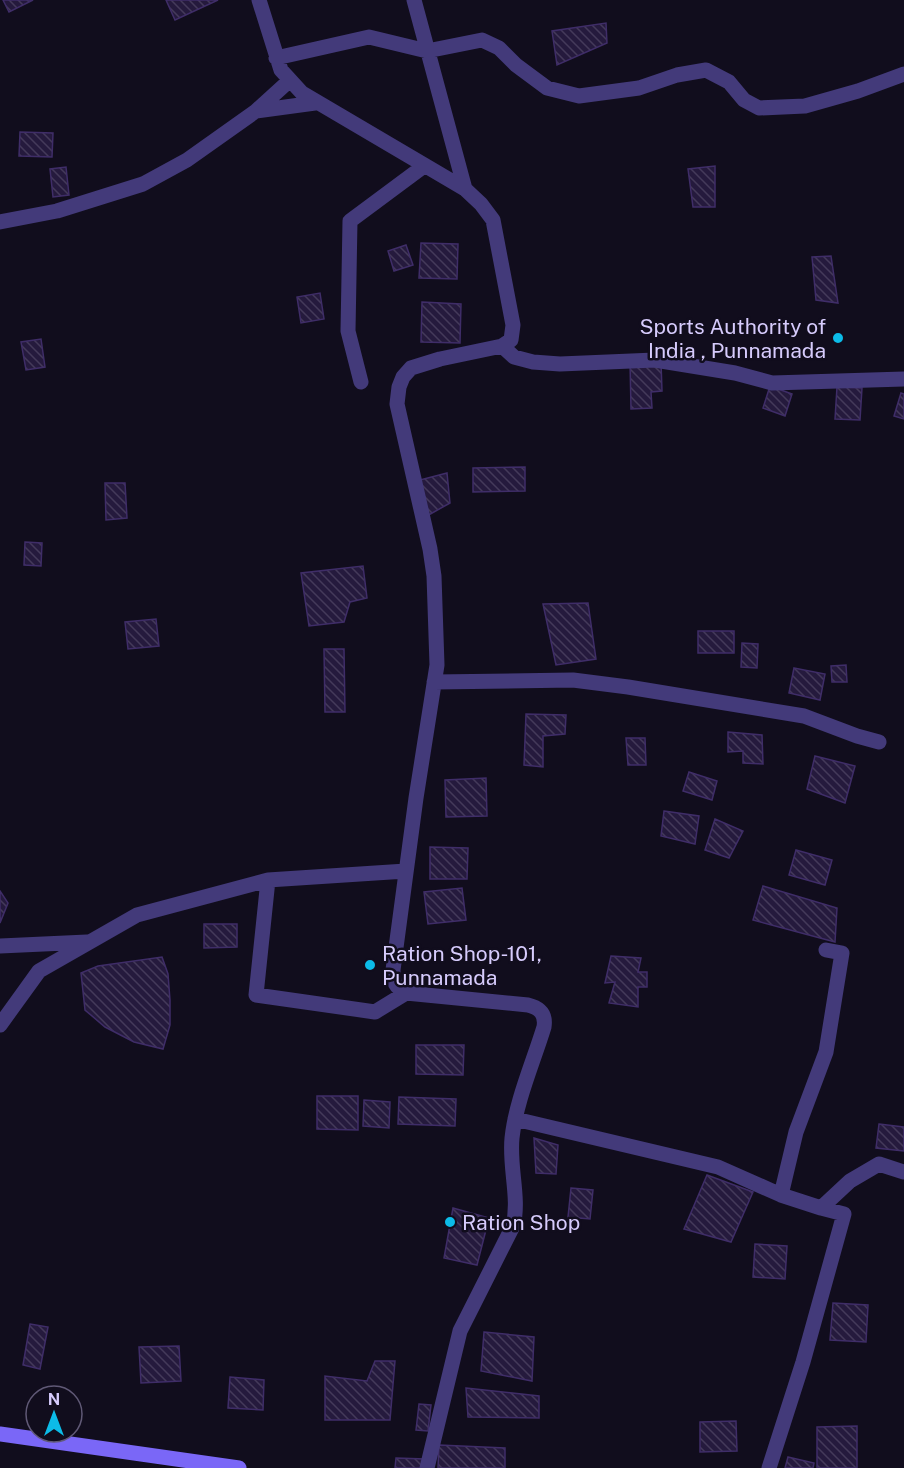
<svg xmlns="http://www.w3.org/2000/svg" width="904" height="1468" viewBox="0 0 904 1468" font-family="'Public Sans',sans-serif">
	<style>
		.building { fill: url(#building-back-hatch); stroke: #3f2d68; stroke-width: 1.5 }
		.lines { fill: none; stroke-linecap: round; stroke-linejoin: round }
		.street { stroke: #433a7a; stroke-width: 15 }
		.secondary { stroke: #7a67f7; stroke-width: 15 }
		.poi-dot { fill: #0cbbe8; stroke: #110d1d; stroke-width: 2 }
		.labels { text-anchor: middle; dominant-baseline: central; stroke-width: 5; stroke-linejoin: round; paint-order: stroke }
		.poi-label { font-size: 21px; fill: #d6cbfc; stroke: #110d1d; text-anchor: start }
	</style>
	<defs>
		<pattern id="building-back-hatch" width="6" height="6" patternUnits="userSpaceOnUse" patternTransform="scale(1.5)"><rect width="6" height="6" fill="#251a3d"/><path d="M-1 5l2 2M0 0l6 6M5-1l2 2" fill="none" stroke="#443a5a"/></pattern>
	</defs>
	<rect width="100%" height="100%" fill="#110d1d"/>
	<path class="building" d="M3 0H33L9 12Z
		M166 0H218L175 20Z
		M606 23 607 43 557 65 552 31Z
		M20 132 53 133 52 157 19 156Z
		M715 166V207H693L688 169Z
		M66 167 69 195 53 197 50 169Z
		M421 243 458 244 457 279 419 278Z
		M406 245 413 265 394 271 388 251Z
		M831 256 838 303 816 300 812 257Z
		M320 293 324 319 301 323 297 297Z
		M422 302 461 304 460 343 421 342Z
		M41 339 45 367 26 370 21 342Z
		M630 362H661L662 391 651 392 652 408 631 409Z
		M770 386 792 394 785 416 763 408Z
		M837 387 862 388 860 420 835 419Z
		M901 393 904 394V419L894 416Z
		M525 467V491L473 492V468Z
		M447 473 450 503 425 517 416 481Z
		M105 483H125L127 518 106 520Z
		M25 542 42 543 41 566 24 565Z
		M363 566 367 598 350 602 344 622 309 626 301 573Z
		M588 603 596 659 556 665 543 604Z
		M156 619 159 646 128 649 125 622Z
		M698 631H734V653H698Z
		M742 643 758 644 757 668 741 667Z
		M324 649H344L345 712H325Z
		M846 665 847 682H832L831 666Z
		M794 668 825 674 820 700 789 693Z
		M526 714 566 715 565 734 543 736V767L524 765Z
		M728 732 762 735 763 764 743 763V751L728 752Z
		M626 738H645L646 765H628Z
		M815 756 855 766 845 803 807 789Z
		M689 772 717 781 712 800 683 791Z
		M486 778 487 816 446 817 445 780Z
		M664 811 699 816 695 844 661 836Z
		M715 819 743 831 729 858 705 850Z
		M430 847 468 848 467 879H430Z
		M796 850 832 860 825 885 789 875Z
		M763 886 837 908 835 942 753 920Z
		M462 888 466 920 428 924 424 892Z
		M0 891 8 903 0 923Z
		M204 924H237V947L204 948Z
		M611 956 641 958 638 972H647V987H638V1007L609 1003 615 982 605 983Z
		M162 957 168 974 170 1000V1025L163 1049 134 1042 105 1027 85 1010 81 973 98 966Z
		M416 1045H464L463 1075 416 1074Z
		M317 1096H358V1130L317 1129Z
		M399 1097 456 1099 455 1126 398 1124Z
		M364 1100 390 1102 389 1128 363 1126Z
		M879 1124 904 1127V1151L876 1148Z
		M534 1138 558 1145 556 1174 536 1173Z
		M707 1175 753 1192 731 1242 684 1229Z
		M571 1188 593 1190 590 1219 568 1217Z
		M453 1208 489 1218 477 1265 444 1258Z
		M755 1244 787 1246 785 1279 753 1277Z
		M833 1303 868 1305 866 1342 830 1340Z
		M30 1324 48 1327 40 1369 23 1365Z
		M484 1332 534 1337 532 1381 481 1371Z
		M179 1346 181 1381 141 1383 139 1347Z
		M375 1361H395L390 1420H325V1376L367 1381Z
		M230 1377 264 1380 263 1410 228 1408Z
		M466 1388 539 1396V1418L468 1417Z
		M419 1404 431 1405 428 1431 416 1430Z
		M736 1421 737 1451 700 1452V1422Z
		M857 1426V1468H817V1427Z
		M439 1445 505 1448V1468H438Z
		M788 1457 814 1463 813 1468H785Z
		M396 1458 425 1459 424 1468H395Z"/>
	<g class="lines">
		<path class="street" d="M259 0 281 70 302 93 465 189 481 204 493 220 513 325 511 340 502 346 440 359 411 368 403 377 399 387 397 404 430 549 434 576 437 665 416 798 393 970C393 982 395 987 406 993L528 1005C540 1008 546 1014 544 1027 533 1063 516 1101 512 1138 509 1168 520 1198 513 1226L460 1331 427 1468
			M414 0 465 189
			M276 58 369 37 427 51 482 40 499 48 516 65 547 88 579 96 639 88 677 75 706 70 729 82 744 100 759 108 805 106 858 91 904 74
			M256 111 315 103
			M0 222 57 211 143 184 187 160 256 111 289 81
			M502 346 514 357 533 362 560 364 655 360 735 373 772 383 904 379
			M361 382 348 331 350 221 424 166
			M434 682 573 680 628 687 804 716 857 736 879 742
			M268 880 256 995 375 1012 406 993
			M0 946 87 942
			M826 950 842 953 826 1052 796 1132 781 1195 821 1208 850 1181 879 1164 904 1172
			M0 1025 39 971 137 915 268 880 406 871
			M515 1119 718 1167 781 1195
			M769 1468 803 1362 844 1214 821 1208"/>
		<path class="secondary" d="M0 1434 239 1468"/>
	</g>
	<g class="poi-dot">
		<circle cx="838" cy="338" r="6"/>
		<circle cx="370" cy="965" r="6"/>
		<circle cx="450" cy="1222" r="6"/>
	</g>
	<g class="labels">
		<g class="poi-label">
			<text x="826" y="326" text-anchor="end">Sports Authority of<tspan x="826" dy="24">India , Punnamada</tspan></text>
			<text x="382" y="953">Ration Shop-101,<tspan x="382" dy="24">Punnamada</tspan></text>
			<text x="462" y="1222">Ration Shop</text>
		</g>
	</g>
	<g transform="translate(54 1414)"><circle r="28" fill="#110d1d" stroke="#605976" stroke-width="1.5"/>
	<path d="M0-4.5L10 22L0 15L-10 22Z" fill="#0cbbe8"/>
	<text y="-9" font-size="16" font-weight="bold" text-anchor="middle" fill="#d6cbfc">N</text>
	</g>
</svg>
